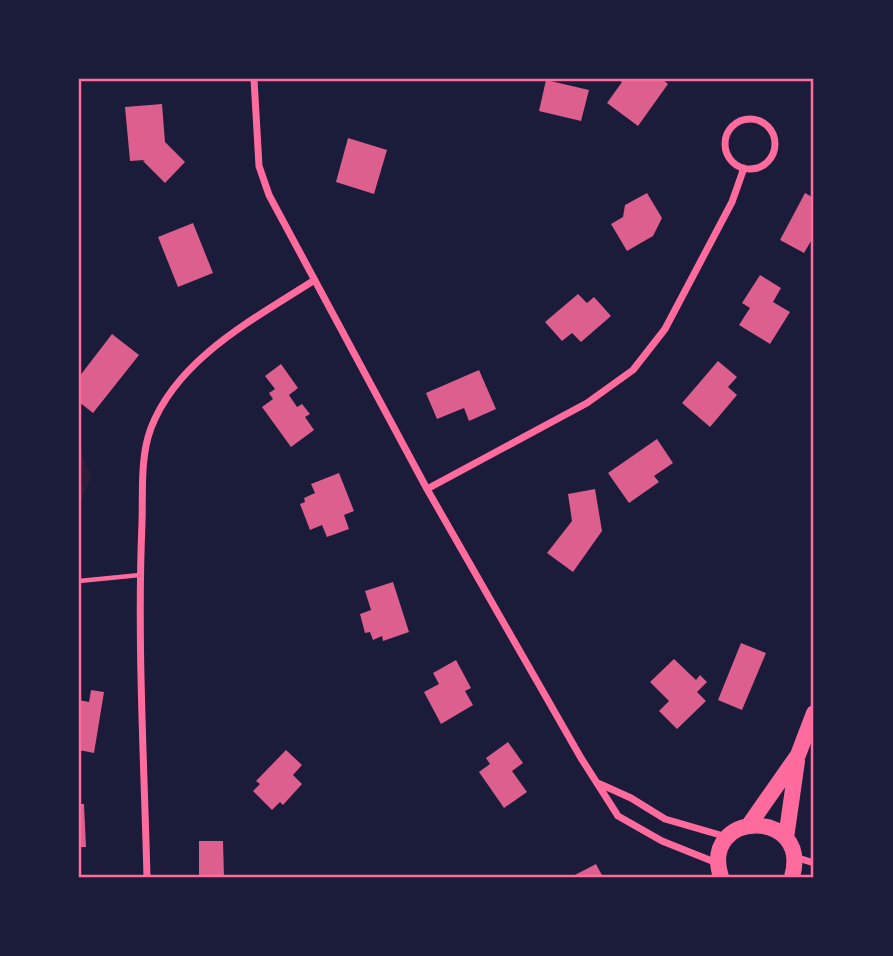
<svg xmlns="http://www.w3.org/2000/svg" width="893" height="956" viewBox="0 0 893 956" font-family="'Varela Round',sans-serif">
	<style>
		.green { fill: #2a1e3b }
		.building { fill: #dd5f8e }
		.lines { fill: none; stroke-linecap: round; stroke-linejoin: round }
		.service { stroke: #ff6b9d; stroke-width: 4.5 }
		.minor { stroke: #ff6b9d; stroke-width: 7 }
		.primary { stroke: #ff6b9d; stroke-width: 16 }
		.neatline { fill: none; stroke: #ff6b9d; stroke-width: 2.5 }
	</style>
	<rect width="100%" height="100%" fill="#1b1b3a"/>
	<path class="green" d="M79 449 92 476 79 504Z"/>
	<path class="building" d="M618 79H662L668 84 638 126 607 103 622 82Z
		M546 80 589 90 581 121 539 111Z
		M162 104 165 142 185 162 165 183 143 161 145 160 130 161 125 107Z
		M348 138 387 150 374 194 336 182Z
		M647 193 662 218 653 236 627 251 611 224 623 217 625 205Z
		M805 193 814 198V243L811 241 804 253 780 240Z
		M193 223 213 273 178 287 158 237Z
		M760 275 781 288 773 302 790 312 770 344 739 325 750 308 742 303Z
		M578 294 587 303 594 297 611 316 581 342 572 333 562 341 545 322Z
		M112 334 139 355 93 413 79 402V377Z
		M718 361 737 377 728 387 737 395 710 427 682 403Z
		M281 364 298 388 289 395 297 407 302 404 310 414 305 417 314 430 291 447 262 407 273 399 269 393 275 389 265 376Z
		M479 370 496 409 469 421 464 408 437 419 426 393Z
		M657 439 673 463 654 476 659 482 629 503 608 473Z
		M339 473 354 511 344 515 349 529 327 537 322 525 310 530 300 504 305 502 304 498 315 493 311 484Z
		M595 489 602 531 573 572 547 553 572 521 568 494Z
		M393 582 409 632 383 641 382 636 373 640 370 632 365 633 360 614 371 610 365 591Z
		M741 643 766 653 742 710 718 700Z
		M674 659 696 680 700 675 707 682 697 692 706 701 677 729 659 711 669 701 650 682Z
		M456 660 471 688 465 691 473 705 441 724 424 692 439 684 433 673Z
		M91 690 104 692 94 753 79 750V700L89 702Z
		M508 742 523 763 512 771 527 792 504 808 479 772 490 764 486 758Z
		M286 750 302 765 293 775 302 784 283 805 280 802 272 810 253 791 260 784 256 781Z
		M79 804H84L86 847H79Z
		M199 841H223L224 877H199Z
		M596 864 603 877H571Z"/>
	<g class="lines">
		<path class="service" d="M79 581 140 575"/>
		<path class="minor" d="M254 79 259 166 269 195 427 489 581 758 618 816 662 841 717 863
			M725 144a25 25 0 1 1 50 0a25 25 0 1 1-50 0Z
			M427 489 587 403 633 370 665 329 732 202 744 168
			M600 784 631 798 665 819 727 837
			M795 857 814 863
			M147 877C144 759 137 640 142 523 143 492 140 457 151 428 178 358 254 319 313 281"/>
		<path class="primary" d="M749 825 798 755 814 713
			M786 838 797 761
			M721 877C699 809 812 808 792 877"/>
	</g>
	<rect width="893" height="956" fill="none" stroke="#1b1b3a" stroke-width="161"/>
	<rect x="80" y="80" width="732" height="796" class="neatline"/>
</svg>
